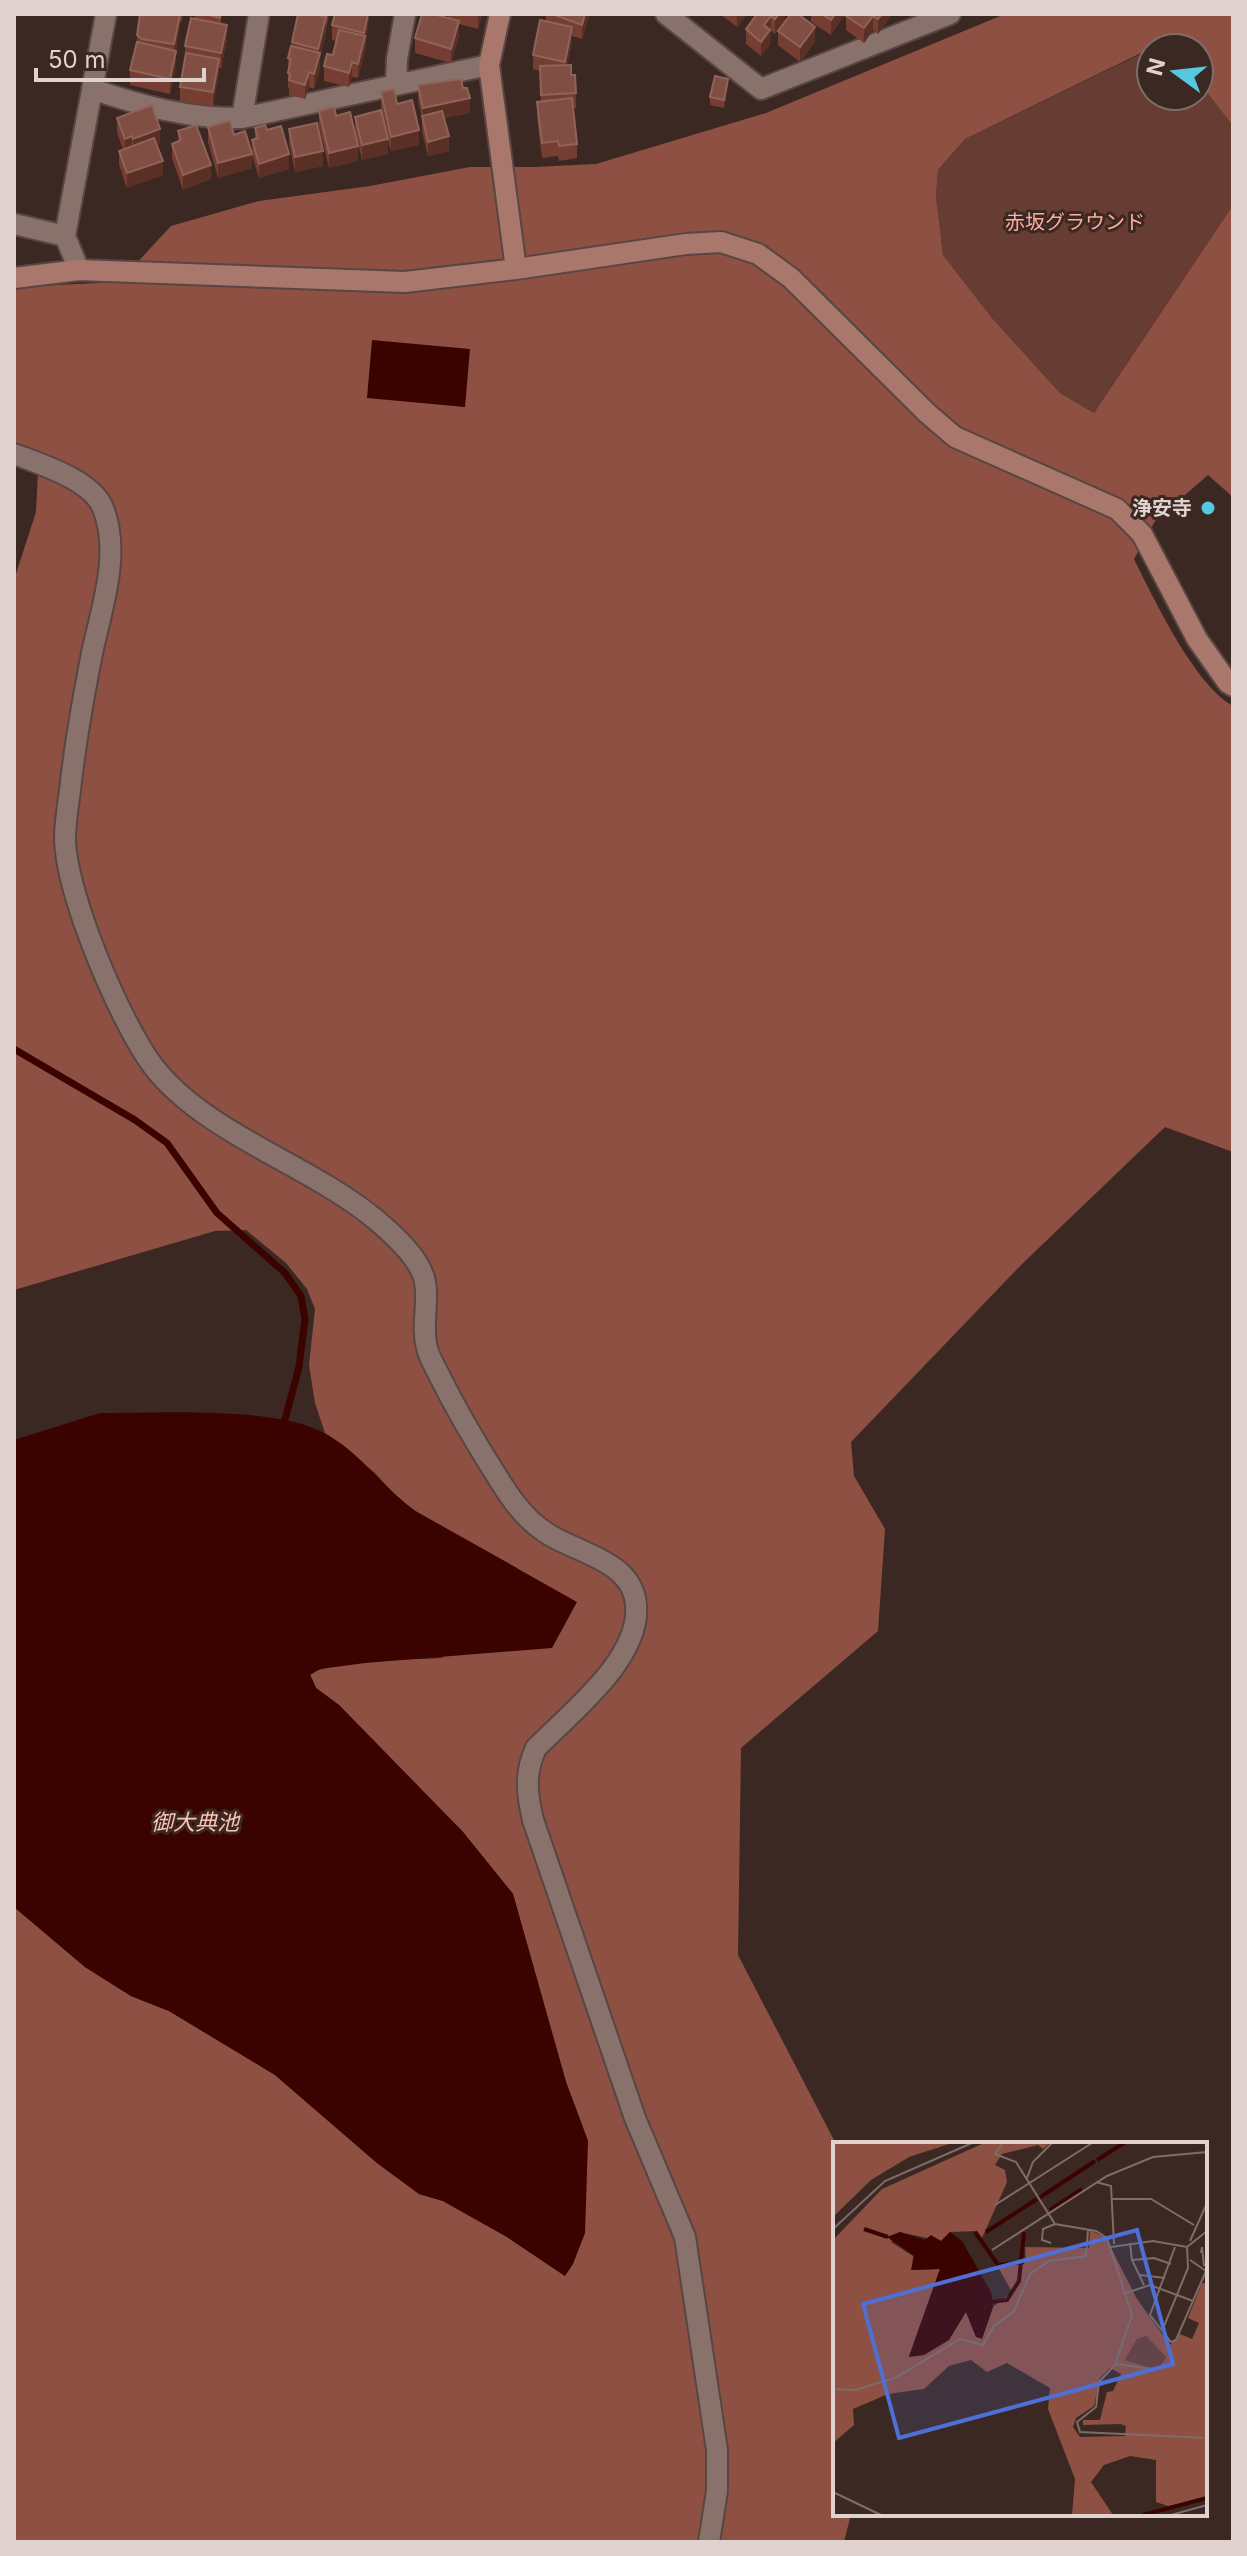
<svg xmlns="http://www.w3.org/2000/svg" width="1247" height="2556" viewBox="0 0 1247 2556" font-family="Inter,'Noto Sans JP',sans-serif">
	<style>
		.green { fill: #673d33 }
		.forest { fill: #8e5042 }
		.water { fill: #3b0300 }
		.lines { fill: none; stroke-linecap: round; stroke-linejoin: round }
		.stream { stroke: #3b0300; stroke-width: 7 }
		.street-casing { stroke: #574643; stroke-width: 24 }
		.secondary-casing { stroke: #574643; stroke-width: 24 }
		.street { stroke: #8a726c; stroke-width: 20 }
		.secondary { stroke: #a9776b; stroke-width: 20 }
		.wall { fill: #763e32 }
		.shaded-wall { fill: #5a2f25 }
		.building { fill: #814e43; stroke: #906359; stroke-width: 2 }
		.poi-dot { fill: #56c9e1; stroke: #3c2823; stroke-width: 3 }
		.labels { text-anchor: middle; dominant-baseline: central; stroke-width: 6; stroke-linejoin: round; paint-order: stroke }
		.park-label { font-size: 20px; fill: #fbae9c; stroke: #3c2823 }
		.poi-label { font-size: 20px; font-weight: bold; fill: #dfd2cf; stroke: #3c2823; text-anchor: end }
		.water-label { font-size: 22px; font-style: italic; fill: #fdc2b4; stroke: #3c2823 }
		.inset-river { fill: none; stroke: #3b0300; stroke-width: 4 }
		.inset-road { fill: none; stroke: #7d6c68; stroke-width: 2 }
		.view { fill: #4e6fd6; fill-opacity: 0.15; stroke: #4e6fd6; stroke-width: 4 }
		.inset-edge { fill: none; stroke: #dfd2cf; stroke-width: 4 }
	</style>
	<rect width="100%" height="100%" fill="#3c2823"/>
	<path class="green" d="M1151 49V96H1199V82L1233 126V205L1094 413 1060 393 992 318 943 255 936 196 938 170 965 139Z"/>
	<path class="forest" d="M1005 14H1233V126L1199 82V48H1173L1168 43 1141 53 965 139 938 170 936 196 943 255 992 318 1060 393 1094 413 1233 205V497L1208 475 1155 521 1134 559C1154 599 1194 684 1233 706V1152L1165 1127 1021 1265 851 1442 854 1476 885 1529 878 1631 741 1748 738 1955 836 2144 835 2514H851L844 2542H14V1907L85 1967 131 1996 169 2011 275 2075 377 2163 419 2194 443 2201 507 2237 565 2276 588 2141 566 2082 513 1894 463 1832 339 1705 316 1688 310 1674C338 1659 408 1660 442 1658L517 1568 417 1512 399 1500 375 1473 325 1433 315 1403 309 1365 315 1309 307 1289 286 1263 246 1230 215 1231 14 1290V580L36 512 39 453 14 444V287L119 282 171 226 259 201 370 186 470 167H535L596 164 766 113Z"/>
	<path class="water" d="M372 340 470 349 465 407 367 398Z
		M100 1413C158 1413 274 1406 324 1433 359 1451 385 1490 417 1512L577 1602 552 1648 365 1663 320 1669 310 1675 316 1688 339 1705 463 1832 513 1894 566 2082 588 2141 585 2233 573 2264 565 2276 507 2237 443 2201 419 2194 377 2163 275 2075 169 2011 131 1996 85 1967 14 1907V1440Z"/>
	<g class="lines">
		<path class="stream" d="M14 1049 135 1120 167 1143 217 1213 285 1273 301 1296 305 1319 299 1367 283 1427"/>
		<defs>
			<path id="street" d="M666 14 761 89 950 14
				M396 85 397 59 405 14
				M92 89C142 106 190 119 242 118L489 65
				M242 118 259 14
				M14 224 65 236
				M79 270 65 236 106 14
				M14 454C40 464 92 480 103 508 121 553 102 607 92 653 83 699 75 744 70 790 68 806 65 823 65 839 66 894 120 1022 153 1066 204 1133 310 1165 375 1219 393 1234 421 1259 425 1282 429 1304 421 1326 427 1348 429 1358 436 1368 440 1377 456 1409 474 1440 493 1470 507 1493 522 1517 545 1532 575 1553 633 1560 636 1605 641 1659 570 1713 536 1748 524 1774 527 1794 533 1820L635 2118 685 2237 717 2450V2491L709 2542"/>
			<path id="secondary" d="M500 14 489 65 516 269
				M14 278 79 270 405 282 516 269 686 244 721 242 758 254 791 278 927 413 955 437 1117 509 1142 534 1197 639 1228 683 1233 686"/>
		</defs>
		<use href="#street" class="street-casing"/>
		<use href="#secondary" class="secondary-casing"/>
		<use href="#street" class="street"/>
		<use href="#secondary" class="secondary"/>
	</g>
	<path class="wall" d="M139 14H183L181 23 180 22 176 51V66L170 94 130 85V70L137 44V35L140 15Z
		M195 14H221V24L227 40 221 68H219L213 107 180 101V87L185 61V46L195 19Z
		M298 14H329L320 59V68L314 89 309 87 305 99 289 95V88H288V58Z
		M369 14 365 51 358 78 352 77 349 87 324 81V66L333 55 336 41 332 40V25Z
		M448 14H482L478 29 459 24V36L451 63 415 53V38L448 18Z
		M546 14H590L582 39 572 36V42L567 65 571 75H575L576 108H573L577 144V158L559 161 558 156 542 158 537 117V102H541L540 71 533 69V55L546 21Z
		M720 14H747L737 27Z
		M756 14H785V21L775 34 771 31 770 32V45L761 56 746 44V29Z
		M811 14H845L831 35 811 22Z
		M892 14 878 34 873 30 864 43 846 30V16Z
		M778 31 815 42 800 62 778 45Z
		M418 85 470 113 444 118 449 151 428 156 422 131V118L418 100Z
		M728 86 724 108 710 105V97Z
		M381 92 397 104 419 145 391 151 388 140V154L362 160 355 131V117L382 114 381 107Z
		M319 111 358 161 329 168 319 126Z
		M117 118 160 144 157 145 163 175 127 188 119 165V151L123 149 117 133Z
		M208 127 234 135 252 168 218 178 208 142Z
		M255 128 267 130 289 169 259 178 252 155V140L255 139Z
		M289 129 323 166 295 172 289 143Z
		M178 131 211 179 183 190 172 158V144L178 141Z"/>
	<path class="shaded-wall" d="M180 14V27L174 59V44Z
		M368 14H369V19L365 42V51L358 78V64L364 40Z
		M478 14H482L478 29Z
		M585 14H590L582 39V25Z
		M737 14H747L737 27Z
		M779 14H785V21L775 34V19Z
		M835 14H845L831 35V20Z
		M882 14H892L878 34V19Z
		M771 16 770 45 761 56V42L764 25Z
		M873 16V30L864 43V28Z
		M326 17V32L320 59V68L314 89V74Z
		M459 21V36L451 63V49Z
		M227 25V40L221 68V53Z
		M572 27V42L565 77V62Z
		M815 27V42L800 62V47Z
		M176 51V66L170 94V79Z
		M219 59V73L213 107V92Z
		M352 62V77L349 87V73Z
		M309 72V87L305 99V85Z
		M728 79V86L724 108V100Z
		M470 98V113L423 123V108Z
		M160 129V144L133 154V139Z
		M419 130V145L391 151V137Z
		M132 136V151L125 154V139Z
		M449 136V151L428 156V142Z
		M388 139V154L362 160V145Z
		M358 146V161L329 168V153Z
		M323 151V166L295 172V157Z
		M252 154V168L218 178V163Z
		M289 154V169L259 178V164Z
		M163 161V175L127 188V173Z
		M211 165V179L183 190V175Z"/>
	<path class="building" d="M140 14H180L174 44 142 39 137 35Z
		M206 14H221L220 18Z
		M298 14H314L326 17 318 49 292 42Z
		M335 14H368L364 33 332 25Z
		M422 14H433L459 21 451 49 415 38Z
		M552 14H585L582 25Z
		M757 14H779L775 19 771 16 764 25 770 30 761 42 746 29Z
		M791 14H798L815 27 800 47 778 31Z
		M822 14H835L831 20Z
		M847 14H882L878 19 873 16 864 28 846 16Z
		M191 18 227 25 221 53 185 46Z
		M540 20 572 27 565 62 533 55Z
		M339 30 365 36 358 64 352 62 349 73 324 66 327 54 333 55Z
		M137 42 176 51 170 79 130 70Z
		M291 46 320 53 314 74 309 72 305 85 289 80 290 74 288 73 291 59 288 58Z
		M186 53 219 59 213 92 180 87Z
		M571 65V75H575L576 93 541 95 540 66Z
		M715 76 728 79 724 100 710 97Z
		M461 79 463 88H467L470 98 423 108 418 85Z
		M394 89 397 104 412 100 419 130 391 137 381 92Z
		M572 98 577 144 559 146 558 141 542 143 537 102Z
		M152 105 160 129 133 139 132 136 125 139 117 118Z
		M334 107 336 116 350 112 358 146 329 153 319 111Z
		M381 110 388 139 362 145 355 117Z
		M442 111 449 136 428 142 422 116Z
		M230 121 234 135 245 131 252 154 218 163 208 127Z
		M317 123 323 151 295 157 289 129Z
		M196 125 211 165 183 175 172 144 181 140 178 131Z
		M265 125 267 130 281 126 289 154 259 164 252 140 258 138 255 128Z
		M154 138 163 161 127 173 119 151Z"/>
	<circle class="poi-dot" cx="1208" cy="508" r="8"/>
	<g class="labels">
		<g class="park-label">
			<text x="1075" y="222">赤坂グラウンド</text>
		</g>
		<g class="poi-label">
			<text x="1192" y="508">浄安寺</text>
		</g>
		<g class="water-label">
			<text x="195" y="1822">御大典池</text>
		</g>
	</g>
	<g transform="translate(833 2142)">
		<rect width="374" height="374" fill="#3c2823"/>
		<path d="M313 194 333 215 323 228 292 218 304 197Z" fill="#673d33"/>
		<path d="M0 1H119L76 15 38 38 0 75ZM151 1H217L210 7 205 3 169 12 162 23 172 28 174 40 149 96 144 89 117 90 108 99 66 90 58 100 80 114 79 128 107 127 76 214 91 213 115 198 133 170 143 195 149 196 160 165 179 150 165 125 193 120 192 105 256 106 257 88 273 96 304 157 337 203 347 192 359 197 366 181 355 176 369 141 374 142V357L335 364 323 360V318L297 314 271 323 258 340 280 373H239L242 337 215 267 217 246 174 221 154 230 138 218 116 224 91 247 55 252 20 267 21 283 0 301V98L49 47ZM313 194 333 215 324 228 292 218 304 197ZM277 226 288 232 280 249 274 250 267 278H250V283L287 282 293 284 292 294 247 295 240 285 243 276 261 264 267 236Z" fill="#8e5042" fill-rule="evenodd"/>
		<path d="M67 90 92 98 98 93 108 99 117 90 129 99 158 150 160 165 149 197 143 195 133 170 116 198 91 213 76 215 107 127 78 128 81 114 54 95Z" fill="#3b0300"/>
		<path class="inset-river" d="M264 18 291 1M206 56 262 19M217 68 249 47M31 87 55 95M142 90 165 123 191 120M153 90 204 57M158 160 174 158 186 139 191 90M310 373 374 356"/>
		<path class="inset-road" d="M170 1 162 12 183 20 222 82 263 89 274 96 299 173 282 223 266 240 263 265 244 280 247 290 374 296M194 36 200 20 219 1M263 40 278 44 281 102M279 57H318L361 83M162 63 259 1M0 87 52 39 139 1M357 99 374 61M218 101 209 98 210 87 222 82M297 101 299 118 311 143M278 105 320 99 354 105 374 89M342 105 317 173 338 200 343 198 373 129 357 118M159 108 274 34 320 15 374 10M368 111 369 105 371 124M299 118 321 116 338 122M307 133 332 136M290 152 317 143 360 159M329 189 355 126 354 105M283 222 320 227M0 247 22 248 62 236 127 197 150 203 161 184 181 169 197 132 216 119 253 114 255 88M0 350 48 373M338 373 374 363"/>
		<path class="view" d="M304 88 340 222 66 296 30 162Z"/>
		<rect width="374" height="374" class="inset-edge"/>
	</g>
	<rect width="1247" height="2556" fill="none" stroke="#dfd2cf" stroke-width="32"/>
	<g transform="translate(1175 72) rotate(285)"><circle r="38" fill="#3c2823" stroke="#7d6c68" stroke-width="2"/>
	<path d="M0-6L14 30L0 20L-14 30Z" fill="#56c9e1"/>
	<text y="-12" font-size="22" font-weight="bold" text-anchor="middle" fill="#dfd2cf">N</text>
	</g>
	<path d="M36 68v12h168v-12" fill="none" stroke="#dfd2cf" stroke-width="4"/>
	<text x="48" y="68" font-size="24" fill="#dfd2cf" stroke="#3c2823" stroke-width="6" paint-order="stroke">50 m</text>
</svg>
